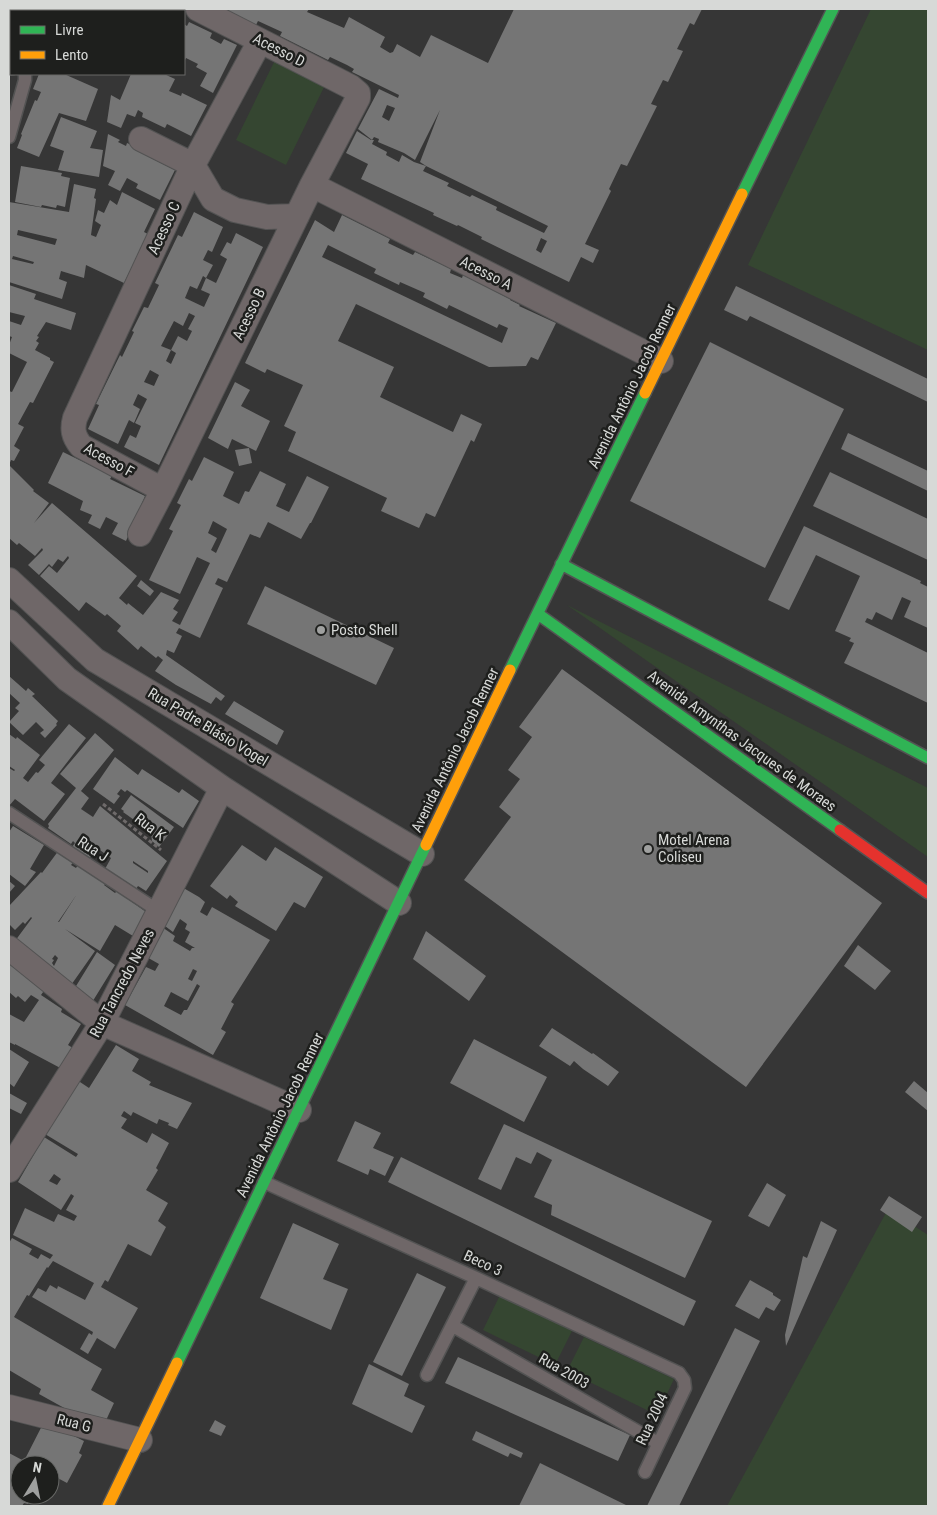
<svg xmlns="http://www.w3.org/2000/svg" width="937" height="1515" viewBox="0 0 937 1515" font-family="'Roboto Condensed',sans-serif">
	<style>
		.green { fill: #354631 }
		.building { fill: #757575; fill-rule: evenodd }
		.lines { fill: none; stroke-linecap: round; stroke-linejoin: round }
		.lane-casing { stroke: #535353; stroke-width: 15 }
		.street-casing { stroke: #535353; stroke-width: 26 }
		.fast-casing { stroke: #535353; stroke-width: 14 }
		.slow-casing { stroke: #535353; stroke-width: 14 }
		.jam-casing { stroke: #535353; stroke-width: 14 }
		.path { stroke: #6e6a6a; stroke-width: 3; stroke-dasharray: 4 2.5; stroke-linecap: butt }
		.lane { stroke: #6f6768; stroke-width: 12 }
		.street { stroke: #6f6768; stroke-width: 24 }
		.fast { stroke: #30b455; stroke-width: 11 }
		.slow { stroke: #ff9f0a; stroke-width: 11 }
		.jam { stroke: #e5322d; stroke-width: 11 }
		.poi-dot { fill: #9fa09f; stroke: #1e1f1d; stroke-width: 2 }
		.labels { text-anchor: middle; dominant-baseline: central; stroke-width: 5; stroke-linejoin: round; paint-order: stroke }
		.street-label { font-size: 15px; fill: #d7d9d7; stroke: #1e1f1d }
		.poi-label { font-size: 15px; fill: #d7d9d7; stroke: #1e1f1d; text-anchor: start }
	</style>
	<rect width="100%" height="100%" fill="#363636"/>
	<path class="green" d="M871 9H928V350L748 265Z
		M276 58 326 83 286 165 236 140Z
		M567 605 928 788V857Z
		M888 1209 928 1235V1506H727Z
		M500 1295 572 1331 555 1365 483 1330Z
		M584 1337 674 1379 657 1415 567 1371Z"/>
	<path class="building" d="M133 9H151L156 11H132Z
		M223 9H309L307 12 344 28 349 17 385 37 380 47 390 53 393 52 397 44 420 57 431 35 488 63 514 9H702L694 25 690 23 677 49 683 51 668 82 663 80 651 104 657 106 627 166 621 164 609 189 611 191 585 244 599 250 593 263 581 257 569 282 481 239 482 237 458 225 457 226 433 215 434 213 361 179 368 164 346 153 357 131 371 140H374L372 144 387 152 386 155 399 162 402 155 414 162 426 166 423 171 449 183 447 186 470 197 472 195 497 207 496 210 544 233 548 226 426 166 420 162 440 110 415 160 404 153 378 142 379 139 374 137 372 140 358 129 379 89 398 98 399 95 352 72 354 69 347 65 330 57 328 60 280 36 282 32 258 21 256 25ZM387 105 395 108 389 121 382 117ZM541 238 547 241 541 253 536 250Z
		M189 22 212 33 210 38 221 44 224 39 237 45 213 93 200 86 207 73 196 67 198 64 186 58 184 62V24L187 26Z
		M39 74H64L98 89 86 121 59 113 39 157 17 148 22 135 21 134 35 100 37 101 41 92 33 89Z
		M131 74H164L175 79 169 91 181 96 182 93 207 105 191 136 167 124 165 128 142 117 143 113 138 110 135 117 127 114 121 128 107 122 111 95 120 100Z
		M61 117 97 131 90 148 103 150 99 177 58 170 64 151 50 146Z
		M108 134 120 140 118 142 126 146 127 143 153 154 151 158 175 170 160 200 136 188 138 184 127 178 120 191 108 185 115 171 103 166Z
		M21 166 62 173 61 176 70 178 65 207 57 205 56 208 42 205 41 207 15 202Z
		M74 184 96 189 94 198 96 199 91 235 96 237 101 225 95 221 98 210 104 213 110 200 117 205 122 192 155 209 144 232 148 234 124 283 86 265 84 278 61 271 59 279 67 282 62 299 9 282V202L69 212ZM18 230 57 239 55 245 17 235ZM13 256 34 262 33 264 12 259Z
		M194 212 223 227 212 252 208 250 203 260 213 265 206 278 203 276 197 289 190 286 185 298 204 307 210 294 201 290 206 278 216 283 227 259 220 255 227 242 231 244 236 233 263 247 159 465 124 447 130 435 136 438 141 426 135 423 147 399 138 394 133 405 140 409 134 423 129 420 118 444 88 429 99 405 96 404 120 355 122 357 134 332 132 331 144 307 148 308 159 285 155 283 178 235 182 237ZM189 313 195 316 188 329 192 331 187 341 178 336 171 350 176 353 171 364 166 361 171 350 161 346 174 321 183 326ZM150 370 159 375 154 386 144 382Z
		M342 215 390 239 388 243 413 255 415 252 451 269 450 273 462 278 463 275 510 299V300L520 305 519 306 556 323 538 360 531 357 526 366 489 367 356 304 338 341 394 367 380 397 453 432 461 414 482 424 474 442 471 440 435 517 426 513 419 528 381 511 387 498 288 451 296 432 284 426 303 385 267 369 265 373 245 363 315 220 334 232ZM328 245 376 269 374 273 399 285 400 282 425 293 423 297 447 309 449 305 497 328 499 324 508 328 502 343 322 257Z
		M9 285 36 294 34 299 76 313 71 330 46 322 37 336 39 337 36 341 39 343 35 350 50 358V360L54 362 33 403 30 402 18 424 24 427 14 446 20 450 14 461 11 460 9 465 34 490 33 491 49 503 34 523 52 503 137 576 119 598 127 605 128 603 143 615 161 592 179 600 173 609 178 612 172 621 180 625 210 563 197 557 180 594 149 580 173 531 169 529 181 505 177 503 189 479 192 481 204 457 234 472 223 496 239 504 245 491 249 492 260 471 286 484 276 506 289 512 307 476 329 487 311 523H310L301 539 268 522 260 538 250 534 227 582 218 578 215 584 223 588 200 638 179 628 176 633 182 636 174 653 167 650 166 655 225 696 221 701 216 697 211 704 176 685 155 671 163 660 158 656 156 658 141 646 138 650 117 631 121 626 107 614 105 616 86 602 79 611 40 576 49 566 57 573 69 558 68 556 63 562 58 559 52 567 49 564 39 575 28 565 43 550 42 548 35 556 19 543 17 545 9 538V391L12 392 27 362 9 353V345L12 337 9 336V321L21 325 25 316 9 312ZM213 521 227 529 216 553 211 550 217 538 208 533Z
		M736 286 928 379V402L750 316 747 321 724 310Z
		M710 342 844 409 765 568 630 501Z
		M235 382 250 390 241 406 270 421 256 451 232 439 228 449 208 438Z
		M848 433 928 471V491L841 449Z
		M249 448 252 463 239 466 235 450Z
		M63 452 112 476 110 479 145 496 126 541 112 534 118 523 106 517 100 529 88 523 92 515 80 510 83 501 48 483Z
		M830 472 928 519V560L813 506Z
		M804 526 921 581 920 583 928 587V628L904 617 911 601 902 597 892 620 876 612 872 620 867 618 865 622 928 653V703L844 663 854 643 849 641 851 638 835 631 860 576 816 555 789 610 768 600Z
		M141 580 154 591 150 596 137 586Z
		M265 586 394 648 376 685 247 624Z
		M562 669 882 903 746 1087 464 880 511 817 499 807 520 779 508 770 532 737 519 727Z
		M9 676 26 691 28 688 35 694 32 696 58 721 56 724 57 725 45 738 40 733 44 730 36 722 23 735 9 722 19 711 15 708 20 703 9 693Z
		M234 701 284 731 277 745 225 714Z
		M69 724 86 738 51 783 65 794 44 821 15 799 9 806V768L14 771 15 770 9 766V734L16 739 17 737 40 755 23 778 28 782 36 772 38 773 45 765 39 760Z
		M95 733 114 750 81 791 89 798 81 809 93 817 100 806 167 861 146 891 138 886 136 889 105 869 111 858 97 848 89 859 72 847 75 843 73 841 71 844 48 828 49 826 48 824 76 788 60 774ZM133 861 148 871V873L133 863Z
		M115 757 138 775 142 769 179 793 182 789 199 801 183 828 127 790 125 792 121 789 117 794 120 796 114 804 93 789Z
		M131 795 174 827 159 847 152 841 151 832 123 812 124 811 121 809Z
		M13 826 44 845 30 869 36 872 25 886 9 874V832Z
		M242 845 266 861 275 847 323 877 305 908 294 902 276 931 235 906 238 902 230 895 227 899 210 886Z
		M59 850 75 860 71 865 76 868 79 863 106 883 104 885 115 893 117 891 146 912 133 936 115 925 100 951 65 929 95 951 69 988 15 941 32 918 31 917 25 924 23 922 15 930 9 924V906L41 872 42 873ZM77 894 59 922H58ZM55 955 58 958 54 966 52 963 54 960 52 959Z
		M9 881 15 886 9 893Z
		M180 886 199 897 205 902 200 912 207 916 212 907 270 940 231 1002 234 1004 221 1029 226 1032 213 1055 125 1005 146 967 155 971 159 964 143 955 159 925 175 936 173 941 190 951 192 948H195L185 942 190 932 185 929 187 924 180 919 173 932 161 923ZM193 969 197 971 192 981 188 979ZM197 984 200 986 187 1010H184L181 1015 164 1006 171 992 188 1001Z
		M426 931 486 976 469 1001 413 959Z
		M858 945 891 971 875 990 844 966Z
		M97 952 115 965 91 1004 73 991Z
		M9 956 46 988 41 995 62 1009 61 1012 81 1024 68 1045 76 1050 66 1071 15 1044V1045L9 1042V1014L24 1022 39 1000 31 995 25 1002 18 996 16 998 9 992Z
		M552 1028 592 1054 593 1053 619 1072 608 1086 583 1069 574 1061 570 1066 539 1046Z
		M474 1039 547 1077 524 1122 450 1083Z
		M116 1045 139 1059 132 1071 151 1082 149 1085 192 1103 177 1129 168 1125 169 1123 159 1119 157 1124 133 1112 131 1116 124 1111 121 1116 127 1119 121 1128 147 1143 152 1133 169 1143 156 1168 158 1170 146 1190 168 1203 158 1221 166 1227 151 1256 128 1244 108 1282 105 1280 101 1287 138 1308 115 1349 97 1338 88 1354 80 1349 89 1333 92 1335 93 1332 32 1297 38 1288 46 1292 50 1285 57 1289 58 1286 85 1300 94 1283 53 1261 48 1268 47 1267 29 1296 27 1295 14 1317 102 1369 91 1390 114 1403 102 1429 39 1394 41 1389 9 1370V1243L12 1238 32 1249 29 1254 38 1259 41 1254 50 1259 53 1255 13 1235 25 1208 54 1222 58 1214 74 1221 77 1216 66 1210 74 1196 71 1194 61 1210 18 1182 44 1137 76 1157 78 1154 40 1131 77 1080 89 1088ZM54 1174 61 1179 57 1185 49 1181Z
		M9 1049 29 1062 14 1087 9 1083Z
		M914 1081 928 1093V1111L905 1092Z
		M9 1093 27 1103 21 1114 9 1108Z
		M355 1121 381 1133 373 1148 394 1157 385 1176 370 1169 368 1175 337 1161Z
		M504 1124 712 1221 685 1278 551 1215 552 1205 534 1197 552 1160 537 1152 531 1164 516 1157 501 1190 478 1179Z
		M401 1157 696 1301 684 1326 388 1182Z
		M767 1183 786 1195 769 1227 748 1216Z
		M889 1196 922 1217 912 1232 880 1210Z
		M821 1221 837 1230 786 1346 785 1335 803 1256 807 1258Z
		M293 1223 339 1244 323 1279 348 1289 331 1330 260 1298Z
		M417 1273 446 1287 402 1376 373 1362Z
		M750 1280 773 1293V1295L781 1300 774 1311 766 1307 759 1319 735 1306Z
		M735 1328 760 1341 679 1506H647Z
		M458 1357 630 1435 618 1461 445 1383Z
		M369 1364 409 1384 404 1396 425 1406 412 1433 352 1404Z
		M46 1418 62 1430 84 1441 79 1453 82 1455 67 1483 50 1474V1465H32L28 1463 27 1465H20V1478L16 1486 20 1488V1495H33L28 1504 24 1503 22 1506H9V1453L24 1461Z
		M215 1420 226 1426 221 1436 209 1431Z
		M476 1431 523 1453 521 1458 510 1453 508 1457 472 1440Z
		M540 1463 628 1506H519Z"/>
	<g class="lines">
		<defs>
			<path id="lane" d="M9 137 25 80V74
				M9 813 160 912
				M264 1182 476 1278 679 1373 684 1380 685 1388 645 1472
				M453 1326 658 1443
				M427 1375 476 1278"/>
			<path id="street" d="M9 62 11 63
				M141 139 193 165 213 199 235 210 267 217 297 216
				M312 185 661 361
				M163 490 81 446C73 436 72 429 75 418L193 165 260 41
				M140 534 163 490 312 185 358 98V93L351 87 198 9
				M9 580 95 660 422 854
				M9 622 67 679 222 788 399 903
				M9 948 102 1023 299 1110
				M9 1170 102 1023 222 788
				M9 1407 140 1440"/>
			<path id="fast" d="M742 194 833 9
				M561 564 928 758
				M538 614 840 830
				M510 670 645 393
				M177 1363 426 845"/>
			<path id="slow" d="M645 393 742 194
				M426 845 510 670
				M108 1506 177 1363"/>
			<path id="jam" d="M840 830 928 893"/>
		</defs>
		<use href="#lane" class="lane-casing"/>
		<use href="#street" class="street-casing"/>
		<use href="#fast" class="fast-casing"/>
		<use href="#slow" class="slow-casing"/>
		<use href="#jam" class="jam-casing"/>
		<path class="path" d="M103 804 161 850"/>
		<use href="#lane" class="lane"/>
		<use href="#street" class="street"/>
		<use href="#fast" class="fast"/>
		<use href="#slow" class="slow"/>
		<use href="#jam" class="jam"/>
	</g>
	<g class="poi-dot">
		<circle cx="321" cy="630" r="5"/>
		<circle cx="648" cy="849" r="5"/>
	</g>
	<g class="labels">
		<g class="street-label">
			<text transform="translate(279 50) rotate(27)">Acesso D</text>
			<text transform="translate(164 228) rotate(-65)">Acesso C</text>
			<text transform="translate(486 273) rotate(27)">Acesso A</text>
			<text transform="translate(249 314) rotate(-64)">Acesso B</text>
			<text transform="translate(632 386) rotate(-64)">Avenida Antônio Jacob Renner</text>
			<text transform="translate(109 460) rotate(29)">Acesso F</text>
			<text transform="translate(208 727) rotate(31)">Rua Padre Blásio Vogel</text>
			<text transform="translate(742 741) rotate(36)">Avenida Amynthas Jacques de Moraes</text>
			<text transform="translate(455 750) rotate(-64)">Avenida Antônio Jacob Renner</text>
			<text transform="translate(150 827) rotate(38)">Rua K</text>
			<text transform="translate(93 849) rotate(33)">Rua J</text>
			<text transform="translate(122 983) rotate(-62)">Rua Tancredo Neves</text>
			<text transform="translate(280 1115) rotate(-64)">Avenida Antônio Jacob Renner</text>
			<text transform="translate(483 1263) rotate(25)">Beco 3</text>
			<text transform="translate(564 1371) rotate(30)">Rua 2003</text>
			<text transform="translate(652 1419) rotate(-65)">Rua 2004</text>
			<text transform="translate(74 1423) rotate(14)">Rua G</text>
		</g>
		<g class="poi-label">
			<text x="331" y="630">Posto Shell</text>
			<text x="658" y="840">Motel Arena<tspan x="658" dy="17">Coliseu</tspan></text>
		</g>
	</g>
	<rect width="937" height="1515" fill="none" stroke="#d7d9d7" stroke-width="20"/>
	<rect x="10" y="10" width="175" height="65" fill="#1e1f1d" stroke="#686967"/>
	<rect x="20" y="26" width="25" height="8" fill="#30b455" stroke="#686967"/>
	<text x="55" y="35" font-size="15" fill="#d7d9d7">Livre</text>
	<rect x="20" y="51" width="25" height="8" fill="#ff9f0a" stroke="#686967"/>
	<text x="55" y="60" font-size="15" fill="#d7d9d7">Lento</text>
	<g transform="translate(35 1480) rotate(10)"><circle r="24" fill="#1e1f1d" stroke="#686967"/>
	<path d="M0-4L9 19L0 12L-9 19Z" fill="#9fa09f"/>
	<text y="-8" font-size="14" font-weight="bold" text-anchor="middle" fill="#d7d9d7">N</text>
	</g>
</svg>
